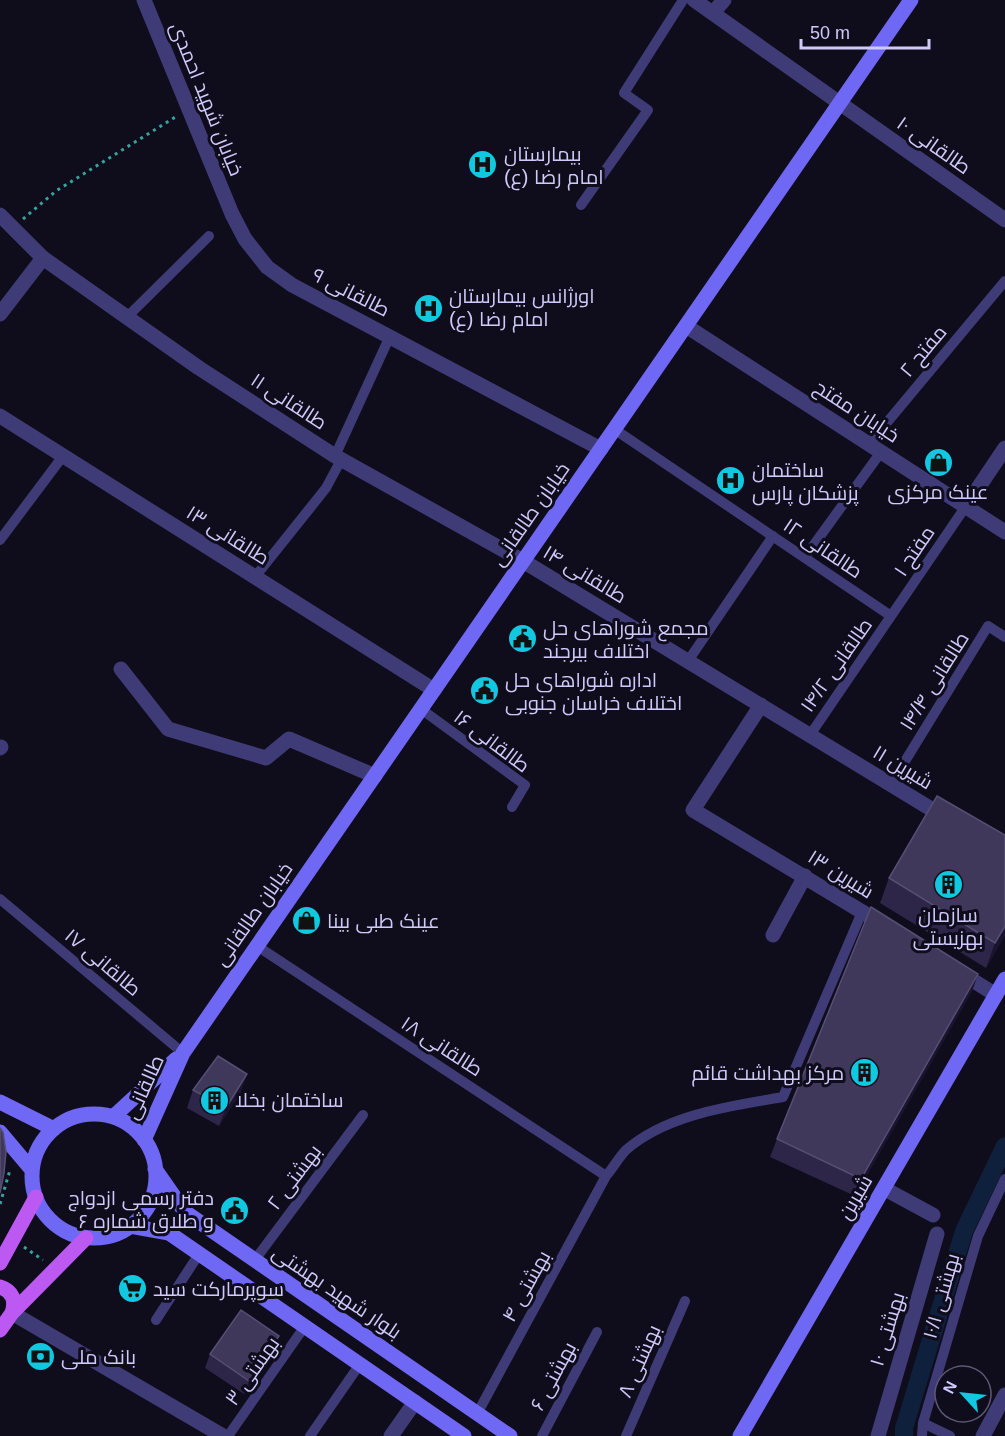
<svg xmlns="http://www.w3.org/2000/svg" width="1005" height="1436" viewBox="0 0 1005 1436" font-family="Helvetica,Cairo,sans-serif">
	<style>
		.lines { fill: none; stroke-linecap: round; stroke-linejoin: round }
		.canal { stroke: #0f203c; stroke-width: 18 }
		.path { stroke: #35a49f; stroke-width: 3; stroke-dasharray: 3 4.5; stroke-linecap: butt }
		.lane { stroke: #3e3b76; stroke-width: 10 }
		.street { stroke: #3e3b76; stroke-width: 15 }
		.secondary { stroke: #6e68f4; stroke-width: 15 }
		.primary { stroke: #bc59f2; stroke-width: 15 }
		.wall { fill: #2d2648 }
		.shaded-wall { fill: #1a142e }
		.building { fill: #3f385b; stroke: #564f74; stroke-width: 1.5 }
		.labels { text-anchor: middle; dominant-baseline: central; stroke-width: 6; stroke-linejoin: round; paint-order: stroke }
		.street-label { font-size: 20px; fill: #d0cafb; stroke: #0f0c1b }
		.poi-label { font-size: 20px; fill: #d0cafb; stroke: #0f0c1b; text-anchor: start }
	</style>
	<rect width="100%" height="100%" fill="#0f0c1b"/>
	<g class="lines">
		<path class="canal" d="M904 1436V1428L964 1231 1005 1146"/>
		<path class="path" d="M23 219 56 191 177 116
			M0 1204 10 1170
			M24 1247 43 1260"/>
		<path class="lane" d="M581 205 648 110 624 93 683 0
			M127 317 209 236
			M614 429 891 616
			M869 444 1005 281
			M335 456 390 336
			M0 540 63 456
			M805 557 881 452
			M255 577 326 488 341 460
			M688 661 773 536
			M421 709 525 785 512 807
			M810 735 966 506
			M891 784 988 626 1005 637
			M0 899 183 1053
			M257 946 606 1176
			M254 1261 363 1115
			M156 1320 199 1254
			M477 1414 606 1176C613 1168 619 1157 626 1150 667 1114 731 1106 783 1097L862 912
			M923 1423 950 1436
			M228 1436 305 1326
			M310 1436 360 1364
			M542 1436 597 1332
			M626 1436 685 1301
			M922 1436 923 1423 978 1236 1005 1179"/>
		<path class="street" d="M144 0 232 214 245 239 267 267 292 285 601 449
			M694 0 1005 220
			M713 13 724 0
			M0 215 43 258 199 368 335 456 523 561 946 818
			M0 314 43 258
			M686 326 1005 532
			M0 416 434 690
			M966 506 1005 448
			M121 669 168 729 266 758 289 739 375 776
			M761 705 693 810 884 925
			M0 748 1 747
			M773 935 805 876
			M958 971 996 995
			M885 1189 933 1215
			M12 1313 223 1436
			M391 1436 415 1402
			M878 1436 937 1234
			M983 1436 1005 1395"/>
		<path class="secondary" d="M0 1102 54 1129
			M32 1176a62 62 0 1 1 124 0a62 62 0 1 1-124 0Z
			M113 1117 176 1059
			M0 1132 32 1170
			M144 1140 183 1053 911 0
			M155 1169 185 1212 510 1436
			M130 1226 169 1233 464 1436
			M740 1436 1005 979"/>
		<path class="primary" d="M0 1263 36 1197
			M0 1287C13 1291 16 1301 12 1313
			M0 1330 12 1313 86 1238"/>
	</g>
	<path class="wall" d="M889 878 1005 935 986 968 880 903Z
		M978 974 972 991 855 1196 770 1157 777 1139Z
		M193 1090 241 1092 219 1126 187 1108Z
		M275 1350 244 1394 205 1368 210 1354Z"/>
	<path class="shaded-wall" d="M1005 926V935L986 968 995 943Z
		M978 974 972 991 855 1196 861 1179Z
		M247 1074 241 1092 219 1126 226 1108Z
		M279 1336 275 1350 244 1394 249 1381Z"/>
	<path class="building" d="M937 796 1005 835V926L995 943 889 878Z
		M871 907 978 974 861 1179 777 1139Z
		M218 1056 247 1074 226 1108 193 1090Z
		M0 1128 3 1132 6 1152 4 1173 0 1193Z
		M241 1310 279 1336 249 1381 210 1354Z"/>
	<defs>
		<symbol id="hospital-disc" viewBox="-11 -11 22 22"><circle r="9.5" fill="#11c8e0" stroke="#0f0c1b"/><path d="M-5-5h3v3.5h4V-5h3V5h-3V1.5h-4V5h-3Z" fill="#111"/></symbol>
		<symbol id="shop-disc" viewBox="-11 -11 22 22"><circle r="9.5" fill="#11c8e0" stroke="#0f0c1b"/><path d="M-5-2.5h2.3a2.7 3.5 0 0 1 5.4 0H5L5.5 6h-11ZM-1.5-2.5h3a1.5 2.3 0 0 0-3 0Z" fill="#111"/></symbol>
		<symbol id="civic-disc" viewBox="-11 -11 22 22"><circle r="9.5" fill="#11c8e0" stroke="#0f0c1b"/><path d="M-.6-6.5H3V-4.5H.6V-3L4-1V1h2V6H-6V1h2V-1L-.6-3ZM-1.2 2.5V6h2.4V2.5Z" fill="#111"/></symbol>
		<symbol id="building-disc" viewBox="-11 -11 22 22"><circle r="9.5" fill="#11c8e0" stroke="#0f0c1b"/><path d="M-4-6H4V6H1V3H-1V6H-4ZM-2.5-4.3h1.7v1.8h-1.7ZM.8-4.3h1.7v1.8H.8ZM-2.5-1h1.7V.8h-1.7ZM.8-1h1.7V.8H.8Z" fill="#111"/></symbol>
		<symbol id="supermarket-disc" viewBox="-11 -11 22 22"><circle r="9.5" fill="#11c8e0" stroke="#0f0c1b"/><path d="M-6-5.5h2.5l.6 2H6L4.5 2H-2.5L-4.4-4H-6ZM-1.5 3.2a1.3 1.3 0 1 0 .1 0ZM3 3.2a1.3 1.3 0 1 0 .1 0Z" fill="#111"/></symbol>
		<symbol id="bank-disc" viewBox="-11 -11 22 22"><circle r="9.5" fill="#11c8e0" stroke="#0f0c1b"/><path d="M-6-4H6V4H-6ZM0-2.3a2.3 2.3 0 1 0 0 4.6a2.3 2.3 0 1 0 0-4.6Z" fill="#111"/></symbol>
	</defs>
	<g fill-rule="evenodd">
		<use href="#hospital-disc" x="466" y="148" width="33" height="33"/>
		<use href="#hospital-disc" x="412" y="292" width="33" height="33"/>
		<use href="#shop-disc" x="922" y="446" width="33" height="33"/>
		<use href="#hospital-disc" x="714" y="464" width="33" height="33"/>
		<use href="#civic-disc" x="506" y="622" width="33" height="33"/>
		<use href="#civic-disc" x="468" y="674" width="33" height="33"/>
		<use href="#building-disc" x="932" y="868" width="33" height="33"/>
		<use href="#shop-disc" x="290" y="904" width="33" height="33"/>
		<use href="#building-disc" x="848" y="1056" width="33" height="33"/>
		<use href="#building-disc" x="198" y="1084" width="33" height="33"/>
		<use href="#civic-disc" x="218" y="1194" width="33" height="33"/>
		<use href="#supermarket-disc" x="116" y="1272" width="33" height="33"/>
		<use href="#bank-disc" x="24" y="1340" width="33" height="33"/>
	</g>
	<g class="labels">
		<g class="street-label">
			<text transform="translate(207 99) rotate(68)">خیابان شهید احمدی</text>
			<text transform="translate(934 145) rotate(35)">طالقانی ۱۰</text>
			<text transform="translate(351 292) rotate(27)">طالقانی ۹</text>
			<text transform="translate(923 351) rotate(-50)">مفتح ۲</text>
			<text transform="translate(289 401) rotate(33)">طالقانی ۱۱</text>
			<text transform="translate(857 411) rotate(33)">خیابان مفتح</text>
			<text transform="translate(530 514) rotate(-55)">خیابان طالقانی</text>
			<text transform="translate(228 535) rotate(32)">طالقانی ۱۳</text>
			<text transform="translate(823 548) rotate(34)">طالقانی ۱۲</text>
			<text transform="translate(914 551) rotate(-56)">مفتح ۱</text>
			<text transform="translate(585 574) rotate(31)">طالقانی ۱۴</text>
			<text transform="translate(836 665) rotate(-55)">طالقانی ۱۴/۲</text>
			<text transform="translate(934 681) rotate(-58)">طالقانی ۱۴/۴</text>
			<text transform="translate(492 741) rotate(37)">طالقانی ۱۶</text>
			<text transform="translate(903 767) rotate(31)">شیرین ۱۱</text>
			<text transform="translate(841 874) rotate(32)">شیرین ۱۳</text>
			<text transform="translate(253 914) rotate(-55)">خیابان طالقانی</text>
			<text transform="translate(103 962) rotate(40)">طالقانی ۱۷</text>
			<text transform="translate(442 1046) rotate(33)">طالقانی ۱۸</text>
			<text transform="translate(144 1087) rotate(-66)">طالقانی</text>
			<text transform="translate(294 1177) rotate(-53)">بهشتی ۲</text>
			<text transform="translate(855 1197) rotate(-60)">شیرین</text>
			<text transform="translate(526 1286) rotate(-61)">بهشتی ۴</text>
			<text transform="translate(337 1292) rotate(34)">بلوار شهید بهشتی</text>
			<text transform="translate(941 1296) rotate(-74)">بهشتی ۱۰/۱</text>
			<text transform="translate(887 1329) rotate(-73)">بهشتی ۱۰</text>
			<text transform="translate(639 1361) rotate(-66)">بهشتی ۸</text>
			<text transform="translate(252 1371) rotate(-55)">بهشتی ۳</text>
			<text transform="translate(553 1376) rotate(-62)">بهشتی ۶</text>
		</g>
		<g class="poi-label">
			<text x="504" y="154">بیمارستان<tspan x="504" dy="23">امام رضا (ع)</tspan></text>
			<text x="449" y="296">اورژانس بیمارستان<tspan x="449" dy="23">امام رضا (ع)</tspan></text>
			<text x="752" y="470">ساختمان<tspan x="752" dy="23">پزشکان پارس</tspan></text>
			<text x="938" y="492" text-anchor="middle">عینک مرکزی</text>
			<text x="543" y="628">مجمع شوراهای حل<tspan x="543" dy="23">اختلاف بیرجند</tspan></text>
			<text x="505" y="680">اداره شوراهای حل<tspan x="505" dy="23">اختلاف خراسان جنوبی</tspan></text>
			<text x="948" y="915" text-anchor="middle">سازمان<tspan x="948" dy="23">بهزیستی</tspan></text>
			<text x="327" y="921">عینک طبی بینا</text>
			<text x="844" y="1073" text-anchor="end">مرکز بهداشت قائم</text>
			<text x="235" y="1100">ساختمان بخلا</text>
			<text x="214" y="1198" text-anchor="end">دفتر رسمی ازدواج<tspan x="214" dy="23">و طلاق شماره ۶</tspan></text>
			<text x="153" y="1289">سوپرمارکت سید</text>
			<text x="61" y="1357">بانک ملی</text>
		</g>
	</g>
	<g transform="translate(963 1394) rotate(297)"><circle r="28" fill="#0f0c1b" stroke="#5c5875" stroke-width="1.5"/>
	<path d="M0-4.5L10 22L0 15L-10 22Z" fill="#11c8e0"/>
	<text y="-9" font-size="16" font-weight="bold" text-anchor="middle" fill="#d0cafb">N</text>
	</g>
	<path d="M801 39v9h128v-9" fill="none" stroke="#d0cafb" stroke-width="3"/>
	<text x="810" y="39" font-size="18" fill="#d0cafb" stroke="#0f0c1b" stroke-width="4.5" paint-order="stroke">50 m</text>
</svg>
